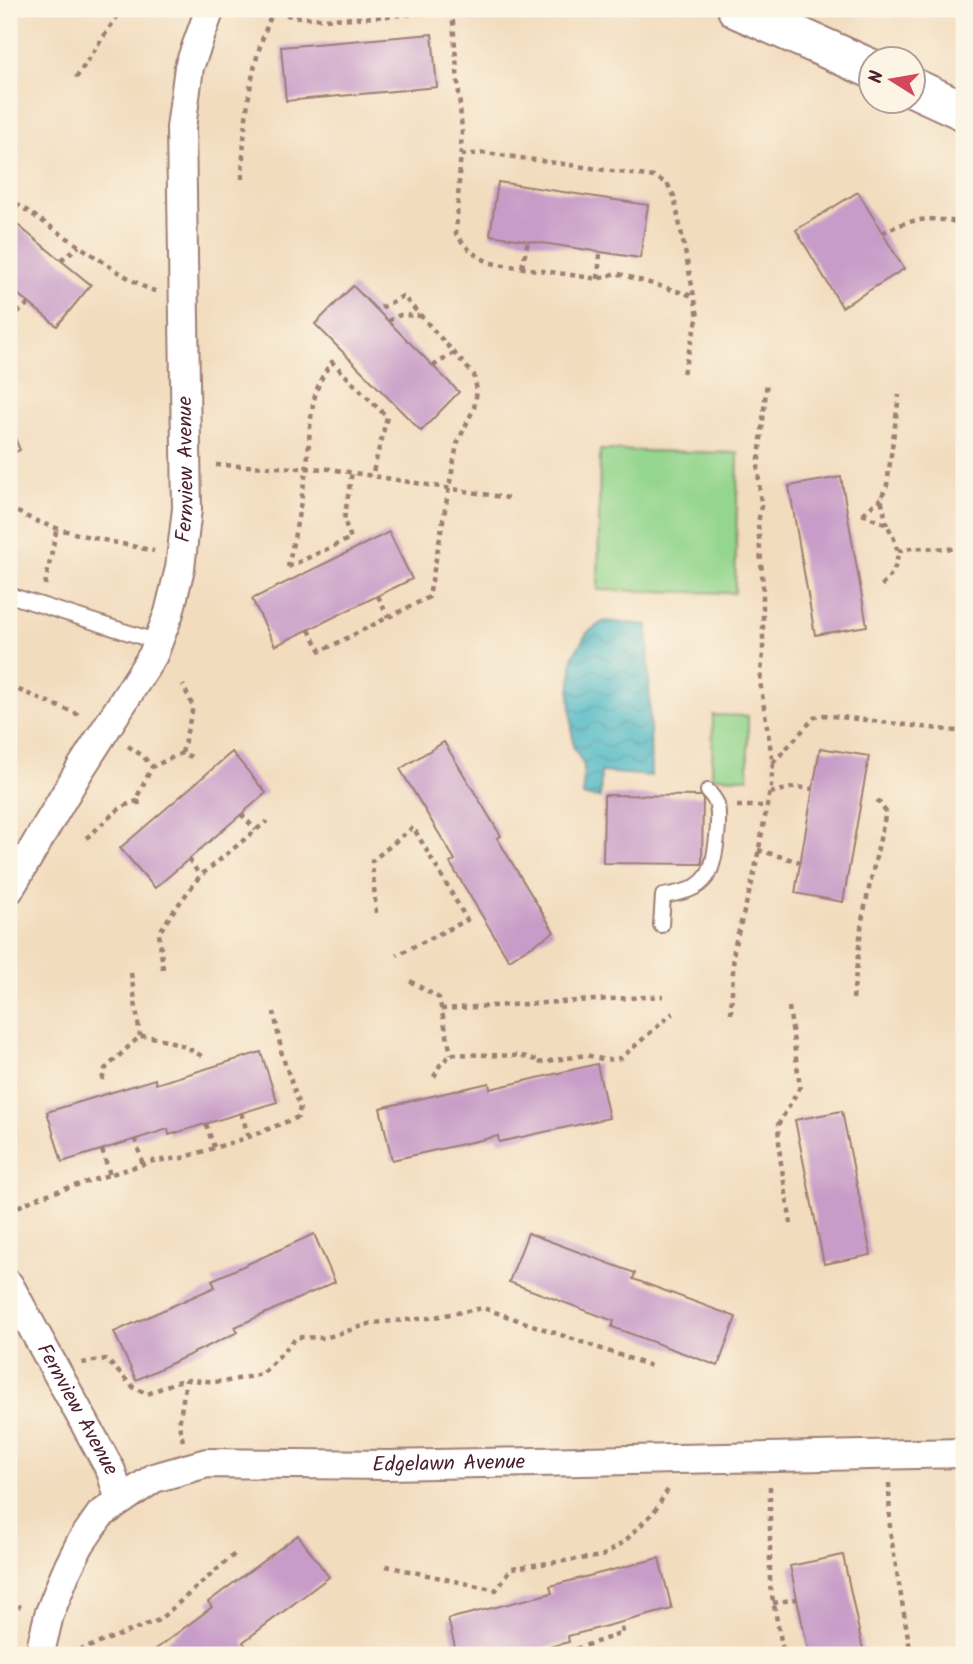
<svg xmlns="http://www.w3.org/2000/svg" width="973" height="1664" viewBox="0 0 973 1664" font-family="Kalam,sans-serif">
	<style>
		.park { fill: #94d68e; stroke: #6f7a5c; stroke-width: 2 }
		.water { fill: url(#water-waves); stroke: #4a6b78; stroke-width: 2 }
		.building { fill: #c89cc8 }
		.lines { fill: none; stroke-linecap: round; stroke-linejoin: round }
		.service-casing { stroke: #9e7e74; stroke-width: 18 }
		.minor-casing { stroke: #9e7e74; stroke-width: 32 }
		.primary-casing { stroke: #9e7e74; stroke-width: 42 }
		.path { stroke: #9e7e74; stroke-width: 4.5; stroke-dasharray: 5 5; stroke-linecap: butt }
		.service { stroke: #fff; stroke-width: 14 }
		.minor { stroke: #fff; stroke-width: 28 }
		.primary { stroke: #fff; stroke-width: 38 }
		.labels { text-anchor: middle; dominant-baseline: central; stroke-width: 6; stroke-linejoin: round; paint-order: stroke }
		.street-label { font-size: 21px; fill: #4a1f2b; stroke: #fcf5e5 }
	</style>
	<defs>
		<pattern id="water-waves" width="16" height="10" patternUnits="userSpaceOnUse" patternTransform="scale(1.75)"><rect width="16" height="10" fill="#4ab7c5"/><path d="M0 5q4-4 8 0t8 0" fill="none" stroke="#4094a0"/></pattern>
	</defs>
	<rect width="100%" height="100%" fill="#fcf5e5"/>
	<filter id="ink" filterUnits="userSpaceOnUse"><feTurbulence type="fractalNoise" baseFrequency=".0143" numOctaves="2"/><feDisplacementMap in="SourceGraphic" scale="14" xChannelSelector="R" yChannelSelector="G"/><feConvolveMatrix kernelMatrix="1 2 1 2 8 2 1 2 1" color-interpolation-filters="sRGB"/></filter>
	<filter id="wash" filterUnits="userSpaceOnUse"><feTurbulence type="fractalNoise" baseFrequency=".00686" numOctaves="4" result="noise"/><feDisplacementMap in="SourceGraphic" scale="28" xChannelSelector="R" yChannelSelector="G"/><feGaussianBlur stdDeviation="1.57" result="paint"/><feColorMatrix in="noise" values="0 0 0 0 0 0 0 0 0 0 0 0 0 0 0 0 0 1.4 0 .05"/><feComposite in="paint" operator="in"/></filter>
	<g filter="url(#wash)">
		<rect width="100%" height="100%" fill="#f2dcbe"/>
		<path class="park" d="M600 450 738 453 735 593 598 590Z
			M713 715 748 716V778L712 777Z"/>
		<path class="water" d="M604 621 648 625 651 776 601 772 600 798 583 796 584 766 573 746 570 695 573 656 587 633Z"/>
		<g id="blocks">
			<path class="building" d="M432 34 437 87 286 101 281 47Z
				M498 182 648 205 640 258 490 235Z
				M858 192 904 269 842 307 796 230Z
				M9 218 91 285 57 326 9 287Z
				M353 286 459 392 421 431 315 324Z
				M9 424 20 450 9 455Z
				M841 477 867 626 815 635 789 486Z
				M389 532 412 579 275 646 252 599Z
				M444 742 501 836 497 838 554 932 509 960 450 863 455 860 400 769Z
				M820 748 869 756 843 902 795 893Z
				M232 752 266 793 155 888 120 848Z
				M604 795 703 796 702 864 603 863Z
				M261 1052 277 1102 169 1135 168 1129 62 1162 47 1112 155 1079 156 1084Z
				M597 1064 609 1118 499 1142 498 1136 392 1160 380 1108 489 1083 490 1089Z
				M842 1111 871 1255 824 1264 795 1120Z
				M528 1233 635 1273 633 1279 736 1317 718 1366 612 1327 614 1321 509 1282Z
				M314 1234 335 1282 235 1327 238 1332 136 1380 114 1332 215 1287 212 1280Z
				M298 1535 329 1577 243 1642 247 1648 237 1655H148L212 1607 208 1602Z
				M843 1555 864 1655H809L790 1566Z
				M659 1558 672 1609 568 1636 569 1642 515 1655H457L448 1619 552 1593 550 1586Z"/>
		</g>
	</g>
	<g filter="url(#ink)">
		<use href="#blocks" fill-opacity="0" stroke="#9e7e74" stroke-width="2"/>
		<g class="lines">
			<defs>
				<path id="service" d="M9 595 158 642
					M661 925 663 896C679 893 697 891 707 876 716 864 720 819 717 805 716 800 711 795 708 791"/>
				<g id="minor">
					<path id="s1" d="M9 890 79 771 153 655 169 613 180 568 187 509 181 128 189 67 210 9"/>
					<path id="s2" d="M9 1285 111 1471 120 1501"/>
					<path id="s3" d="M41 1655 42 1644 49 1615 65 1574 80 1544 100 1515 154 1478 207 1463 388 1465 964 1453"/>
				</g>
				<path id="primary" d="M737 9 872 69
					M914 88 964 111"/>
			</defs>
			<use href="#service" class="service-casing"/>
			<use href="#minor" class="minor-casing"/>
			<use href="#primary" class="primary-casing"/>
			<path class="path" d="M267 9C309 27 389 15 437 12L448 15 453 22 462 131 456 234C466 248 475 256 491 263L598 279 616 273 693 296
				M76 78 122 9
				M461 155 486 153 654 177 667 183 674 196 698 316 683 373
				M242 179C244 122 249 64 273 12
				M9 203 11 200 112 268 142 286 157 292
				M882 233C913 217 930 217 964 223
				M61 260 79 246
				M522 267 528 241
				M598 279 600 252
				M9 319 29 303
				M388 321 400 315 421 316
				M433 366 454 353
				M216 465 330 469 508 498
				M9 506C41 531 113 541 154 551
				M862 514 887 525C902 550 902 567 879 588
				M863 514 881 498
				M887 525 881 498 887 485 899 395
				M898 551 911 548 964 549
				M288 567C295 535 301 503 306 471 312 432 306 394 332 362L387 417 372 476
				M288 567 351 538 344 520 352 472
				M45 585 57 527
				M378 596 388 617
				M309 630 321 651 429 597 457 444 474 408 477 391 474 375 403 296 377 310
				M9 686 82 716
				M128 746 143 756 152 767
				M182 753 193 707 183 685
				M773 763 815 717 824 715 964 732
				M770 793 795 787 813 789
				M139 805 137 797 152 767 182 753 194 758
				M737 806H767
				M241 814 256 830
				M86 838C104 825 115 806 138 801
				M758 850 800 862
				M189 859 200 876
				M376 913 372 861 413 827 467 920 397 955
				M163 969 159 933 172 913 200 876 267 821
				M131 973 140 1036
				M410 981 439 998 451 1054
				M853 999 862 920 886 812 876 798
				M789 1007 800 1087 778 1125 780 1157 791 1224
				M441 1009 663 996
				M731 1014 734 948 753 879 771 786 773 764 760 682 763 653V586L758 524 761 506 758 469 767 381
				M434 1077 440 1065 451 1054 522 1056 537 1060V1063L586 1055 606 1060 621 1058 673 1013
				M102 1080 105 1069 140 1036C164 1037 184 1045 205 1058
				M241 1113 249 1137
				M206 1124 214 1147
				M135 1139 143 1165
				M102 1150 110 1175
				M9 1211 39 1197 153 1161 182 1158 249 1137 298 1117 300 1107 282 1055 274 1012
				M82 1363 106 1359 134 1388 148 1394 175 1382 186 1380 223 1382 262 1374 297 1337 325 1338 372 1323 429 1318 483 1308 654 1367
				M183 1441 179 1425 186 1380
				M889 1483 890 1531 911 1655
				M770 1486V1586L784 1655
				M386 1566 496 1590 512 1568 602 1556 624 1542 654 1512 669 1488
				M9 1602 21 1607
				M773 1603 797 1599
				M70 1654 159 1620 237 1552
				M557 1655 623 1633 621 1622"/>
			<use href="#service" class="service"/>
			<use href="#minor" class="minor"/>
			<use href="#primary" class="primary"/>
		</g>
	</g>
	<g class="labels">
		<g class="street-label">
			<text stroke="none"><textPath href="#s1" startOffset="466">Fernview Avenue</textPath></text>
			<text stroke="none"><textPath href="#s2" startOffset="142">Fernview Avenue</textPath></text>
			<text stroke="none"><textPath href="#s3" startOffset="516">Edgelawn Avenue</textPath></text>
		</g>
	</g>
	<rect width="973" height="1664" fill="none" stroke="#fcf5e5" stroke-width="35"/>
	<g transform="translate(892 80) rotate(281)"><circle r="33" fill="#fcf5e5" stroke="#b59f9b" stroke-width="2"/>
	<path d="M0-5L12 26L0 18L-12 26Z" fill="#d1495b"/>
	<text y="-10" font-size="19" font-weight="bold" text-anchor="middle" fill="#4a1f2b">N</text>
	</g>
</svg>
